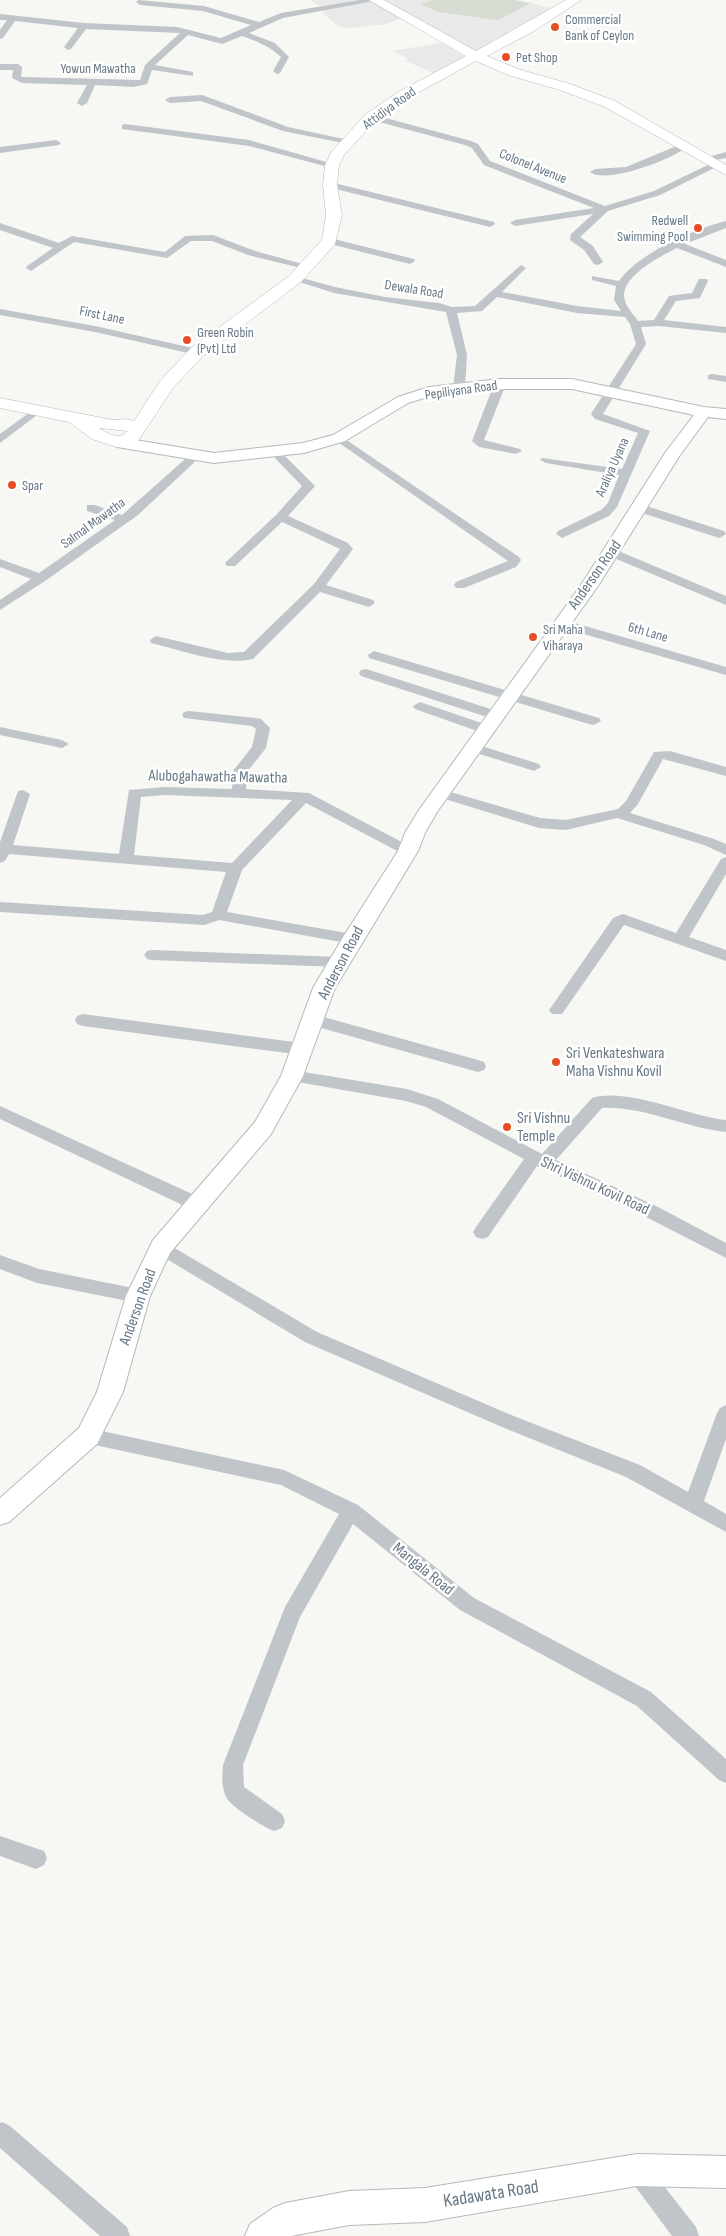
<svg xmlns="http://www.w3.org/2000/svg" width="726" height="2236" viewBox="0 0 726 2236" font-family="'Sofia Sans Condensed',sans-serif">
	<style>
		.built { fill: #e8e9e8 }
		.green { fill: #d7dcd3 }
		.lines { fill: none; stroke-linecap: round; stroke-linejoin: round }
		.secondary-casing { stroke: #b3b9bd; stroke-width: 2 }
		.primary-casing { stroke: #b4b9bd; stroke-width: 1 }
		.street { fill: #c0c5c9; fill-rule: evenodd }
		.secondary { fill: #fff; fill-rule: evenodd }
		.primary { fill: #fff; fill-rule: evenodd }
		.poi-dot { fill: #e64f26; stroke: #fff; stroke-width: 2 }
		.labels { text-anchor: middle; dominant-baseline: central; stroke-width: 5; stroke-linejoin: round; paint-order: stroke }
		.far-poi-label { font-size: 14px; fill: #667886; stroke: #fff; text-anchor: start }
		.far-street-label { font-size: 14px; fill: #667886; stroke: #fff }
		.street-label { font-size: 16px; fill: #667886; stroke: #fff }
		.poi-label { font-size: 16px; fill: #667886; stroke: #fff; text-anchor: start }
		.near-street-label { font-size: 19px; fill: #667886; stroke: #fff }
	</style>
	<rect width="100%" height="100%" fill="#f7f7f4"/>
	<path class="built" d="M311 0H433L422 4 452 14 495 20H499L531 3 558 10 440 76 406 61 408 58 391 51 447 42 406 17 386 24 352 28 339 27 323 13V8Z"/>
	<path class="green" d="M433 0H515L531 3 499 20H494L439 12 421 4Z"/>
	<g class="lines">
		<defs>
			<path id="secondary" d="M500 379H572L704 407 726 409V419L708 417 680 455 598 586 437 812 425 833 418 851 335 988 303 1076 271 1134 170 1253 150 1296 123 1392 97 1444 9 1522 0 1525V1498L79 1428 97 1392 126 1296 153 1240 255 1122 281 1076 313 988 345 934 398 851 405 833 419 810 581 585 665 453 694 415 572 389H500L431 396 408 403 345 441 304 453 214 463 117 447 109 442 117 437 214 453 303 443 333 435 398 397 429 387Z
				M637 2154 726 2156V2188L637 2186 425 2222 349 2225 291 2236H245L250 2224 273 2208 285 2203 349 2191 425 2188Z"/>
			<path id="primary" d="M369 0H384L476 51 566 0H581L534 31 487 56 518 69 570 84 615 101 726 165V175L605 107 560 90 508 75 476 61 410 97 376 120 344 155 339 165 337 185 342 215 335 244 301 282 203 356 173 388 138 441 131 445 116 447 92 439 69 422 0 408V398L113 420 125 419 134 421 160 381 191 348 289 276 322 240 326 215 323 185 325 165 332 151 366 114 400 91 466 56ZM99 428 128 431C119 441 108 434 99 428Z"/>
		</defs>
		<use href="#secondary" class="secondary-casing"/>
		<use href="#primary" class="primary-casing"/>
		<path class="street" d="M138 0 204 6 259 22 281 13 360 0H379L283 18 249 33 275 43 289 57 280 73 277 74 273 71 281 57C270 46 256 41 242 36L222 44 188 35 155 65 193 72V76L152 70 147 84 133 87 95 85 87 103 82 106 77 103 87 85 22 83 12 78 13 70H0V64H18L22 67 21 77H23L140 80 145 65 180 33 86 29 71 49 68 50 64 47 78 28 15 21 3 38 0 39V30L7 20H0V14L84 23 177 27 221 38 251 25 203 11 140 5 136 2Z
			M202 95 288 127 353 141 348 144 283 131 201 101 170 103 165 100 170 97Z
			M371 114 471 141 478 144 490 161 605 206 654 191 712 163 720 165 660 195 608 211 580 237 593 246 603 262 598 265 594 264 584 250 570 240 571 234 593 214 515 226 510 223 515 220 594 208 484 165 472 148 465 145 368 119V115Z
			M125 124 249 140 337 165 332 168 249 146 122 129V125Z
			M56 140 61 143 59 145 0 153V147Z
			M679 145 687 147C673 159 605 185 590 172L595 169 626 167Z
			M726 152V158L706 162 701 159Z
			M330 182 494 222 495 224 490 227 327 187V183Z
			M726 221V228L685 244 726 260V267L677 248C661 256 617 278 625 301 627 308 634 315 638 321L654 320 669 296 692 293 699 279H707L708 281 700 298 676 301 664 320 726 327V333L659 326 641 327 646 344 603 414 650 431 617 507 609 516 562 538 556 534 558 531 601 510 608 503 619 475 546 463 540 460 542 458 622 469 638 433 595 419 591 414 636 344 630 324 625 317 577 313 497 297 482 311 457 313 467 355 465 388 459 391 453 388 457 355 446 312 334 293 290 279 295 276 335 287 385 297 439 303 452 307 475 306 521 265 526 268 502 292 577 306 621 311 614 300 616 286 592 280V276L619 281C639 253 694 229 726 221Z
			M0 223 59 243 72 236 165 252 185 236 213 235 255 251 310 266 305 269 248 255 212 241H191L167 258 74 242 31 271 26 268 27 266 53 248 0 230Z
			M330 238 414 259 415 261 410 264 326 243 325 241Z
			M0 309 95 326 197 349 202 352 197 355 95 332 0 315Z
			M712 374 726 376V382L708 379V375Z
			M500 381 506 384 484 440 520 449 522 451 516 454 479 447 472 441 494 384Z
			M37 407 41 408V412L0 443V434Z
			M339 435 519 557 521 560 516 567 464 588H456L454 585 456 582 508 561 335 440 333 438Z
			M275 449 279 450 315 486 288 516 348 543 353 549 326 585 373 600 375 603 369 607 320 592 253 659C223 666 181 650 151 643L150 640 156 636 228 653 244 652 314 584 340 549 282 522 235 566H227L225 563 277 514 302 486 271 454V450Z
			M196 452 202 455 200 457 138 515 45 581 0 610V600L31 579 0 567V559L39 573 115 520 87 511V505H95L122 515 192 453Z
			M640 504 724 531 726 534 720 538 716 537 636 511 634 508Z
			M611 548 726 596V605L607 555 605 552Z
			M561 619 726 667V675L556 626 555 623Z
			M374 651 599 718 601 721 594 725 589 724 369 658 368 655Z
			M366 669 500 712 502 715 495 719 490 718 361 676 359 673 361 670Z
			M420 702 490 726 492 729 485 733 480 732 415 709 413 706Z
			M189 711 256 718 261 719 270 728 266 748 247 772 246 789 309 793 413 848 415 851 413 854H403L306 803 242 870 227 912 352 934 357 935 359 939 357 943 352 944 219 920 204 925 0 912V902L203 915 212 912 226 872 9 854 5 861 0 863V842L18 791 23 790 30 794 13 845 119 854 129 790 164 787 232 789 233 771 252 747 256 729 252 726 184 718 182 715 184 712ZM164 795 292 800 232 863 134 855 141 797Z
			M0 727 62 740 69 744 62 748 0 735Z
			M472 743 539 764 541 767 534 771 467 750 465 747Z
			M670 751 726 767V776L663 759 638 804 630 813 714 839 726 844V855L704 845 617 818 566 830 539 828 435 796 433 793 440 789 540 818 566 820 618 809 626 801 654 752Z
			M726 857V874L689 937 726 950V961L624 925 562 1014H552L549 1010 552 1006 613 918 623 914 676 933 721 859Z
			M152 950 339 957 344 958 347 962 344 966 339 967 152 960 147 959 144 955 147 951Z
			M83 1014 302 1043 308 1045 310 1049 308 1053 302 1055 83 1026 77 1024 75 1020 77 1016Z
			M313 1014 478 1060 484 1062 486 1066 484 1070 478 1072 307 1024 305 1020 307 1016Z
			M292 1070 407 1089 438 1099 542 1154 592 1098C628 1087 687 1116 726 1120V1132C684 1128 645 1106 602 1108L556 1160 658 1207 726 1243V1258L646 1217 537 1166 488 1237 482 1239 476 1237 473 1232 476 1227 524 1159 426 1107 406 1101 286 1080 284 1076 286 1072Z
			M0 1106 203 1199 205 1204 203 1209 197 1210 191 1209 0 1119Z
			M161 1240 317 1332 516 1417 640 1465 688 1492 717 1413 720 1408 726 1405V1439L704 1501 726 1514V1532L626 1477 502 1427 305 1342 155 1252 152 1247 155 1242Z
			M0 1255 39 1269 138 1289 144 1291 147 1296 144 1301 138 1303 37 1283 0 1269Z
			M88 1428 284 1470 358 1505 474 1598 651 1692 726 1759V1783L719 1780 637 1706 460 1610 353 1524 300 1617 243 1765 244 1787 282 1814 285 1821 282 1828 274 1831C263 1827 235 1809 228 1800 221 1790 222 1776 223 1765L285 1607 339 1514 281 1485 81 1442 79 1436 81 1430Z
			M0 1836 44 1851 47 1858 44 1865 36 1869 0 1856Z
			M2 2122 10 2126 127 2227 130 2236H100L0 2148V2123Z
			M637 2158 645 2162 696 2227 699 2236H672L629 2178 625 2170 629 2162Z"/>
		<use href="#secondary" class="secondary"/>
		<use href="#primary" class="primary"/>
	</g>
	<g class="poi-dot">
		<circle cx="555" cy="27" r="5"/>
		<circle cx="506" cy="57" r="5"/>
		<circle cx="698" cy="228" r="5"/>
		<circle cx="187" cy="340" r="5"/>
		<circle cx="12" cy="485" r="5"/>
		<circle cx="533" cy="637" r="5"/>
		<circle cx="556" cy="1062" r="5"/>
		<circle cx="507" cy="1127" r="5"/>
	</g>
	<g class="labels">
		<g class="far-poi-label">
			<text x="565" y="19">Commercial<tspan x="565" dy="16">Bank of Ceylon</tspan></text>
			<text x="516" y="57">Pet Shop</text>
			<text x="688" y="220" text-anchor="end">Redwell<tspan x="688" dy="16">Swimming Pool</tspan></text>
			<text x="197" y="332">Green Robin<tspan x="197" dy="16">(Pvt) Ltd</tspan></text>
			<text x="22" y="485">Spar</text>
			<text x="543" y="629">Sri Maha<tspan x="543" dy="16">Viharaya</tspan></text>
		</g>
		<g class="far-street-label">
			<text x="98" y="68">Yowun Mawatha</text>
			<text transform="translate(389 108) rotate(-36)">Attidiya Road</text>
			<text transform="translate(533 166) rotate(22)">Colonel Avenue</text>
			<text transform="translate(414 289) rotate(9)">Dewala Road</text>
			<text transform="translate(102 315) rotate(12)">First Lane</text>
			<text transform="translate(461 390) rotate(-8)">Pepiliyana Road</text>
			<text transform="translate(612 467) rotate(-66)">Araliya Uyana</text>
			<text transform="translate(93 523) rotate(-36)">Salmal Mawatha</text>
			<text transform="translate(648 632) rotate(16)">6th Lane</text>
		</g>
		<g class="street-label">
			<text transform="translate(595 575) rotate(-55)">Anderson Road</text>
			<text transform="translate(218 777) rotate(1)">Alubogahawatha Mawatha</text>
			<text transform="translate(341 963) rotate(-62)">Anderson Road</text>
			<text transform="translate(595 1186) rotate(25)">Shri Vishnu Kovil Road</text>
			<text transform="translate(138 1307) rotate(-70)">Anderson Road</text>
			<text transform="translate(423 1569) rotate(39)">Mangala Road</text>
		</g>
		<g class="poi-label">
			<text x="566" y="1053">Sri Venkateshwara<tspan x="566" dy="18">Maha Vishnu Kovil</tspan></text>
			<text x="517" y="1118">Sri Vishnu<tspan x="517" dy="18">Temple</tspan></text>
		</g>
		<g class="near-street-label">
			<text transform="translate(491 2194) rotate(-9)">Kadawata Road</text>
		</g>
	</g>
</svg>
